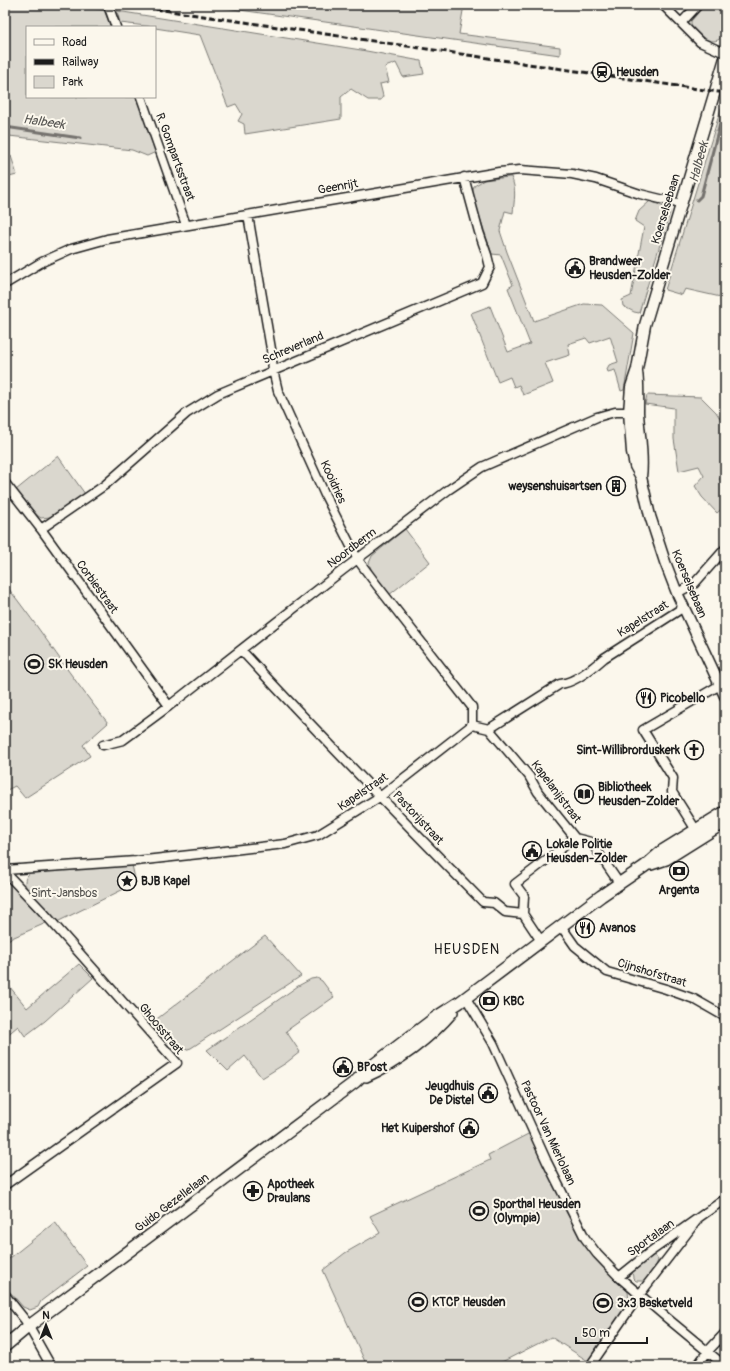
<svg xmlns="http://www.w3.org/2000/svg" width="730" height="1371" viewBox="0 0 730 1371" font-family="Pangolin,sans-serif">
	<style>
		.green { fill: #dad7ce; stroke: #7b7a75 }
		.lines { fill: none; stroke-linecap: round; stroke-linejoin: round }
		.stream { stroke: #74726e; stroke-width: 3 }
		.minor-casing { stroke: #1c1c1c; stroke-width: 11 }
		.tertiary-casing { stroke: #1c1c1c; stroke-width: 13 }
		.secondary-casing { stroke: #1c1c1c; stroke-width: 14 }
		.minor { stroke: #fbf7ec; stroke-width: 8 }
		.tertiary { stroke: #fbf7ec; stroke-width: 10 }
		.secondary { stroke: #fbf7ec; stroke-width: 11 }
		.rail { stroke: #1c1c1c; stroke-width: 3; stroke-dasharray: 6 3; stroke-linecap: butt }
		.labels { text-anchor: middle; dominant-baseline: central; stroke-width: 4; stroke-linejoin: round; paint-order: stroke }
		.poi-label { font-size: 12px; font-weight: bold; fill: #1c1c1c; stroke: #fbf7ec; text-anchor: start }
		.street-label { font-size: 12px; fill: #1c1c1c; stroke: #fbf7ec }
		.park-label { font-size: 12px; fill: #555451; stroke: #fbf7ec }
		.water-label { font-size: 13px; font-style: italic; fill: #575653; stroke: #fbf7ec }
		.quarter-label { font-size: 14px; letter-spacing: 1px; fill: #1c1c1c; stroke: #fbf7ec }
	</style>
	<rect width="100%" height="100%" fill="#fbf7ec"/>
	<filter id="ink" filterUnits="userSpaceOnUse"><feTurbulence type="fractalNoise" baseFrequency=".025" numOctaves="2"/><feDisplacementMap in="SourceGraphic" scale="8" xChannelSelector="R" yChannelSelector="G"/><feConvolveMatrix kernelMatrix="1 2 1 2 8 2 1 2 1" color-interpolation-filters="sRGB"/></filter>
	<g filter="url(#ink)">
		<path class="green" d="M5 5H69L104 10 111 27H27V97H136L156 152 147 156 132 150 9 136 5 137Z
			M204 5H464L459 34 560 47V55Z
			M705 5H725C725 11 727 26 725 31 718 50 699 38 691 26V21Z
			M117 11 361 50 421 61 424 74 403 77 396 63 385 67 389 82 380 84 383 96 381 100H368L351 89 341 97V119L245 134 244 124 238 121 242 114 236 104 228 107 200 35 155 28V27L120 23Z
			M723 102H725V298L685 289 682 295 665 290Z
			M11 156 17 175 5 178V157Z
			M509 177H511C517 189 514 201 513 213L505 211 500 231 507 252 534 321 584 304 602 305 634 333 624 390 621 391 615 370 608 372 607 369 609 365 618 362 610 336 590 343 586 338 568 344 570 355 545 363 553 383 523 395 519 385 514 387 510 377 498 382 471 313 490 306 508 352 530 344 508 288 513 285 501 255 492 254 472 194 474 186 484 180Z
			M650 201 667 208 670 212 639 313 634 312 623 306 622 300 631 296 644 227 635 221 639 211Z
			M647 395 701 397 716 412 725 426V474L719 479 725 486V506L717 513 702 497 695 486 704 476 699 466 679 471 674 439V408L645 404Z
			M58 456 85 494 50 517 41 518 38 516 16 490Z
			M405 529 430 562 389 595 372 572 369 563 372 556Z
			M5 584C41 629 71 678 108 723L83 745 90 756 25 798 15 786 5 791Z
			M132 865 136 883 57 922 26 887C24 881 25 877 30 873Z
			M5 880 12 885 46 923 5 941Z
			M265 936 301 976 191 1048 175 1053 149 1025Z
			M79 964 93 978 45 1021 25 1036 18 1026 5 1037V981L27 1008Z
			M317 978 322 981 334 997 286 1031 300 1052 286 1063 262 1078 245 1056 228 1071 207 1050 298 986 311 979Z
			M530 1133 567 1213 582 1239 628 1292 629 1301 625 1310 588 1361 551 1337 494 1366H367L323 1270 345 1253 380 1233 370 1216 490 1160 488 1155Z
			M55 1222 87 1266 41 1301 38 1307 30 1310 23 1307 5 1286V1262Z
			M652 1255 655 1256 658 1260 656 1266 644 1281H636L633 1278 632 1270Z"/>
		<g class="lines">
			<path class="stream" d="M5 127 80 138
				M697 200 701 196 725 105"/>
			<defs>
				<path id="minor" d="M108 5 116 27
					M663 5 700 42 725 53
					M681 23 698 5
					M141 97 186 225
					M248 215 271 349 273 370 278 391 325 495 358 560 376 584 472 707V725
					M5 284 42 262 71 249 107 239 499 172 520 170 572 174 596 179 640 194 681 204
					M5 483 41 529 169 706
					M41 529 105 485 187 413 218 394 482 283 490 267 487 255 479 232 464 177
					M677 593 694 584 725 549
					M241 650C320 735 401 819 483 902L494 903 505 912 523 914
					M472 725 489 729 560 684C574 683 594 667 604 658L684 607
					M489 729 529 776 538 792 575 838 591 842 619 883
					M103 745 123 740 169 706 343 570 448 490 482 467 597 417 615 412H634
					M696 830 672 792 673 778 643 730 720 685
					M5 870 136 861 199 854 285 844 318 835 381 796 472 725
					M5 872 43 912 177 1063 5 1185
					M561 926 575 946 607 972 666 989 694 999 722 1015 725 1018
					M541 941 523 914 524 896 515 884 575 838
					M466 998 493 1043 547 1162 585 1238 597 1254 619 1277 667 1318 725 1366
					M619 1277 650 1252 725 1199
					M5 1295 25 1320 51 1366
					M590 1366 640 1294 698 1219
					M697 1366 708 1351 725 1333"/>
				<path id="tertiary" d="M725 58 645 325 637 369 631 387 629 412 632 452 635 466 641 477 650 516 665 562 677 593 725 696
					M637 372C639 385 638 398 638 412 639 434 644 456 641 477"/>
				<path id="secondary" d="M651 864 666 859 725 822
					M366 1076C397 1062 430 1038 452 1012
					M5 1346 29 1326 355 1082 368 1069 435 1018 460 1002 601 896 645 866 662 851 725 812"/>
			</defs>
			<use href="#minor" class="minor-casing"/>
			<use href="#tertiary" class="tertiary-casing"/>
			<use href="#secondary" class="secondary-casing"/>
			<use href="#minor" class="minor"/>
			<use href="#tertiary" class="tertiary"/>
			<use href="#secondary" class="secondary"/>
			<path class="rail" d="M129 5 725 93"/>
		</g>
	</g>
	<defs>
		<symbol id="station-ring" viewBox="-11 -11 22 22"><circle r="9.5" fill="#fbf7ec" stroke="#1c1c1c" stroke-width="1.5"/><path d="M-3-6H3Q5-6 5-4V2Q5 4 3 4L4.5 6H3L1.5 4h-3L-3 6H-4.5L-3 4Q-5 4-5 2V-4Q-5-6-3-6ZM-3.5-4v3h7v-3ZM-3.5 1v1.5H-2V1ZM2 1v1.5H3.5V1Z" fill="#1c1c1c"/></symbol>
		<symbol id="civic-ring" viewBox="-11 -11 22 22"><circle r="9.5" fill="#fbf7ec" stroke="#1c1c1c" stroke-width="1.5"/><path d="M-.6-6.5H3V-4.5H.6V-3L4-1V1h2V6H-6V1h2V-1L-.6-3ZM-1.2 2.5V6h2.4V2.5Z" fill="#1c1c1c"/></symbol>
		<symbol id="building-ring" viewBox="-11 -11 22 22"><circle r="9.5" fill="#fbf7ec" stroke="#1c1c1c" stroke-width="1.5"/><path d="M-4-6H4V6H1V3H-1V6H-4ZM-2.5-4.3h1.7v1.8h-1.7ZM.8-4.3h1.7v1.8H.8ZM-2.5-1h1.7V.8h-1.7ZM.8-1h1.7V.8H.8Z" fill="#1c1c1c"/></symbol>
		<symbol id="stadium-ring" viewBox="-11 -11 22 22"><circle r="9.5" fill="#fbf7ec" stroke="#1c1c1c" stroke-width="1.5"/><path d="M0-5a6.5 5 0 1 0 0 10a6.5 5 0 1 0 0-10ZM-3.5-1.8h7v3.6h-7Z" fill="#1c1c1c"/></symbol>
		<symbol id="restaurant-ring" viewBox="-11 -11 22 22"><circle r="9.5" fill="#fbf7ec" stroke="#1c1c1c" stroke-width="1.5"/><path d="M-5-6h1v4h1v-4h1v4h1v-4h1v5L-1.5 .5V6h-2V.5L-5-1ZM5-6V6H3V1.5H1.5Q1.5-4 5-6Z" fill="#1c1c1c"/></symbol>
		<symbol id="church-ring" viewBox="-11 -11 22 22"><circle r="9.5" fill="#fbf7ec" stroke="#1c1c1c" stroke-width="1.5"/><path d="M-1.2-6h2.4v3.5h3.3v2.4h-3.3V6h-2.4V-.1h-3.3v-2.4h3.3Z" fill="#1c1c1c"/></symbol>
		<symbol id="library-ring" viewBox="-11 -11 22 22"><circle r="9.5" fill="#fbf7ec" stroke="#1c1c1c" stroke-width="1.5"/><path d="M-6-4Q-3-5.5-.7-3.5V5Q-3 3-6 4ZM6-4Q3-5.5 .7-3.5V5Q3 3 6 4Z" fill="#1c1c1c"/></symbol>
		<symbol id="bank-ring" viewBox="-11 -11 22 22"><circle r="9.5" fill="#fbf7ec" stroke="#1c1c1c" stroke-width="1.5"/><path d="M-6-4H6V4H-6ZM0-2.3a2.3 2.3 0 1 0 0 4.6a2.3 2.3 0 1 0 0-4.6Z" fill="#1c1c1c"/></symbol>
		<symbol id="sight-ring" viewBox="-11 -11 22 22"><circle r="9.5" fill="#fbf7ec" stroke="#1c1c1c" stroke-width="1.5"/><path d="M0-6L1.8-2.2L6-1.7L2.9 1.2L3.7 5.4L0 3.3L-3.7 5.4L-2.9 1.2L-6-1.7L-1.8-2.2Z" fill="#1c1c1c"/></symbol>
		<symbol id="pharmacy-ring" viewBox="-11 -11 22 22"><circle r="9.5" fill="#fbf7ec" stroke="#1c1c1c" stroke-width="1.5"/><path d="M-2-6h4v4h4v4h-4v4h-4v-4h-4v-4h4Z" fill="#1c1c1c"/></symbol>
	</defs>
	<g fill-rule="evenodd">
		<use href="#station-ring" x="591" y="61" width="22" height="22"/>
		<use href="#civic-ring" x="564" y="257" width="22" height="22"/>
		<use href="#building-ring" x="605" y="475" width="22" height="22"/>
		<use href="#stadium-ring" x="23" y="653" width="22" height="22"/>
		<use href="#restaurant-ring" x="635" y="687" width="22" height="22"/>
		<use href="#church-ring" x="683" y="739" width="22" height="22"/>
		<use href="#library-ring" x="573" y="783" width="22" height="22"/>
		<use href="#civic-ring" x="521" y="840" width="22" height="22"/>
		<use href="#bank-ring" x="668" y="860" width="22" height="22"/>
		<use href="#sight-ring" x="116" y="870" width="22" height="22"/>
		<use href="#restaurant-ring" x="574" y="917" width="22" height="22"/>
		<use href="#bank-ring" x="478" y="990" width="22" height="22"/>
		<use href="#civic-ring" x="332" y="1056" width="22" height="22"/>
		<use href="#civic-ring" x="477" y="1082" width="22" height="22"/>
		<use href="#civic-ring" x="458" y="1117" width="22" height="22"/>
		<use href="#pharmacy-ring" x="242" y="1180" width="22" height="22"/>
		<use href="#stadium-ring" x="468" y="1200" width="22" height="22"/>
		<use href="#stadium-ring" x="407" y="1291" width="22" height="22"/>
		<use href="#stadium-ring" x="592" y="1292" width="22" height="22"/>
	</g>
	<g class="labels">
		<g class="poi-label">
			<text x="616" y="72">Heusden</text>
			<text x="589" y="261">Brandweer<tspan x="589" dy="14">Heusden-Zolder</tspan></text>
			<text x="602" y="486" text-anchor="end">weysenshuisartsen</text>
			<text x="48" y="664">SK Heusden</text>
			<text x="660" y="698">Picobello</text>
			<text x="680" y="750" text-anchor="end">Sint-Willibrorduskerk</text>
			<text x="598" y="787">Bibliotheek<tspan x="598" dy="14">Heusden-Zolder</tspan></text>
			<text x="546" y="844">Lokale Politie<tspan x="546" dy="14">Heusden-Zolder</tspan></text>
			<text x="141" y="881">BJB Kapel</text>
			<text x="679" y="890" text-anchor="middle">Argenta</text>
			<text x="599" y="928">Avanos</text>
			<text x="503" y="1001">KBC</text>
			<text x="357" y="1067">BPost</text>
			<text x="474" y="1086" text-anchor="end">Jeugdhuis<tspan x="474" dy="14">De Distel</tspan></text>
			<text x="455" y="1128" text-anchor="end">Het Kuipershof</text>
			<text x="267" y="1184">Apotheek<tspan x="267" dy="14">Draulans</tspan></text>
			<text x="493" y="1204">Sporthal Heusden<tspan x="493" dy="14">(Olympia)</tspan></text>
			<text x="432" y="1302">KTCP Heusden</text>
			<text x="617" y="1303">3x3 Basketveld</text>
		</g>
		<g class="street-label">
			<text transform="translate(175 157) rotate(70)">R. Gompartsstraat</text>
			<text transform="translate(338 187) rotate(-10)">Geenrijt</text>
			<text transform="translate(666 209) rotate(-73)">Koerselsebaan</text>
			<text transform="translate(293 348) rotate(-23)">Schreverland</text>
			<text transform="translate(333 482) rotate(65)">Kooidries</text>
			<text transform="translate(352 548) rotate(-37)">Noordberm</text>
			<text transform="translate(689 584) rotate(67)">Koerselsebaan</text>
			<text transform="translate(97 587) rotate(54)">Corbiestraat</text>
			<text transform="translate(643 619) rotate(-32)">Kapelstraat</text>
			<text transform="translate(363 792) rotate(-34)">Kapelstraat</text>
			<text transform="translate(556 792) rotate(53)">Kapelanijstraat</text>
			<text transform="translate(418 818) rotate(47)">Pastorijstraat</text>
			<text transform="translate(652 973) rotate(17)">Cijnshofstraat</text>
			<text transform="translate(161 1029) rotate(50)">Ghoosstraat</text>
			<text transform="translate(548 1133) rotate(65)">Pastoor Van Mierlolaan</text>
			<text transform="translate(172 1203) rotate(-37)">Guido Gezellelaan</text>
			<text transform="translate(651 1238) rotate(-36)">Sportalaan</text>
		</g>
		<g class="park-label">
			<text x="64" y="893">Sint-Jansbos</text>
		</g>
		<g class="water-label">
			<text transform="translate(44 122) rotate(8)">Halbeek</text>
			<text transform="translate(699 162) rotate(-75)">Halbeek</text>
		</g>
		<g class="quarter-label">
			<text x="467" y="949">HEUSDEN</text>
		</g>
	</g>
	<rect width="730" height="1371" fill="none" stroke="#fbf7ec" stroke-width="20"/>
	<rect x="10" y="10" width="710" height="1351" fill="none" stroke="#1c1c1c" stroke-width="1.5" filter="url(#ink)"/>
	<rect x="26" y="26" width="130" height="72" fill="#fbf7ec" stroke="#a29f99"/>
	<rect x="34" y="39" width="20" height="6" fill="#fbf7ec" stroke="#a29f99"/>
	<text x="62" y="46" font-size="12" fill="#1c1c1c">Road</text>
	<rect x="34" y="59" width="20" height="6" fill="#1c1c1c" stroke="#a29f99"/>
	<text x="62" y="66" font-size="12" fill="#1c1c1c">Railway</text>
	<rect x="34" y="76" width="20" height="12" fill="#dad7ce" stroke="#a29f99"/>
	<text x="62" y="86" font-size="12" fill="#1c1c1c">Park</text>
	<g transform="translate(46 1325)" stroke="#fbf7ec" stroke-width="3" paint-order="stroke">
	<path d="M0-3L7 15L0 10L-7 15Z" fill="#1c1c1c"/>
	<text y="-6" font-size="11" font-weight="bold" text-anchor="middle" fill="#1c1c1c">N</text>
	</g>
	<path d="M576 1337v6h71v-6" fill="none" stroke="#1c1c1c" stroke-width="2"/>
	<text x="582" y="1337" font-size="12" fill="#1c1c1c" stroke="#fbf7ec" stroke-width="3" paint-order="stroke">50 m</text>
</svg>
